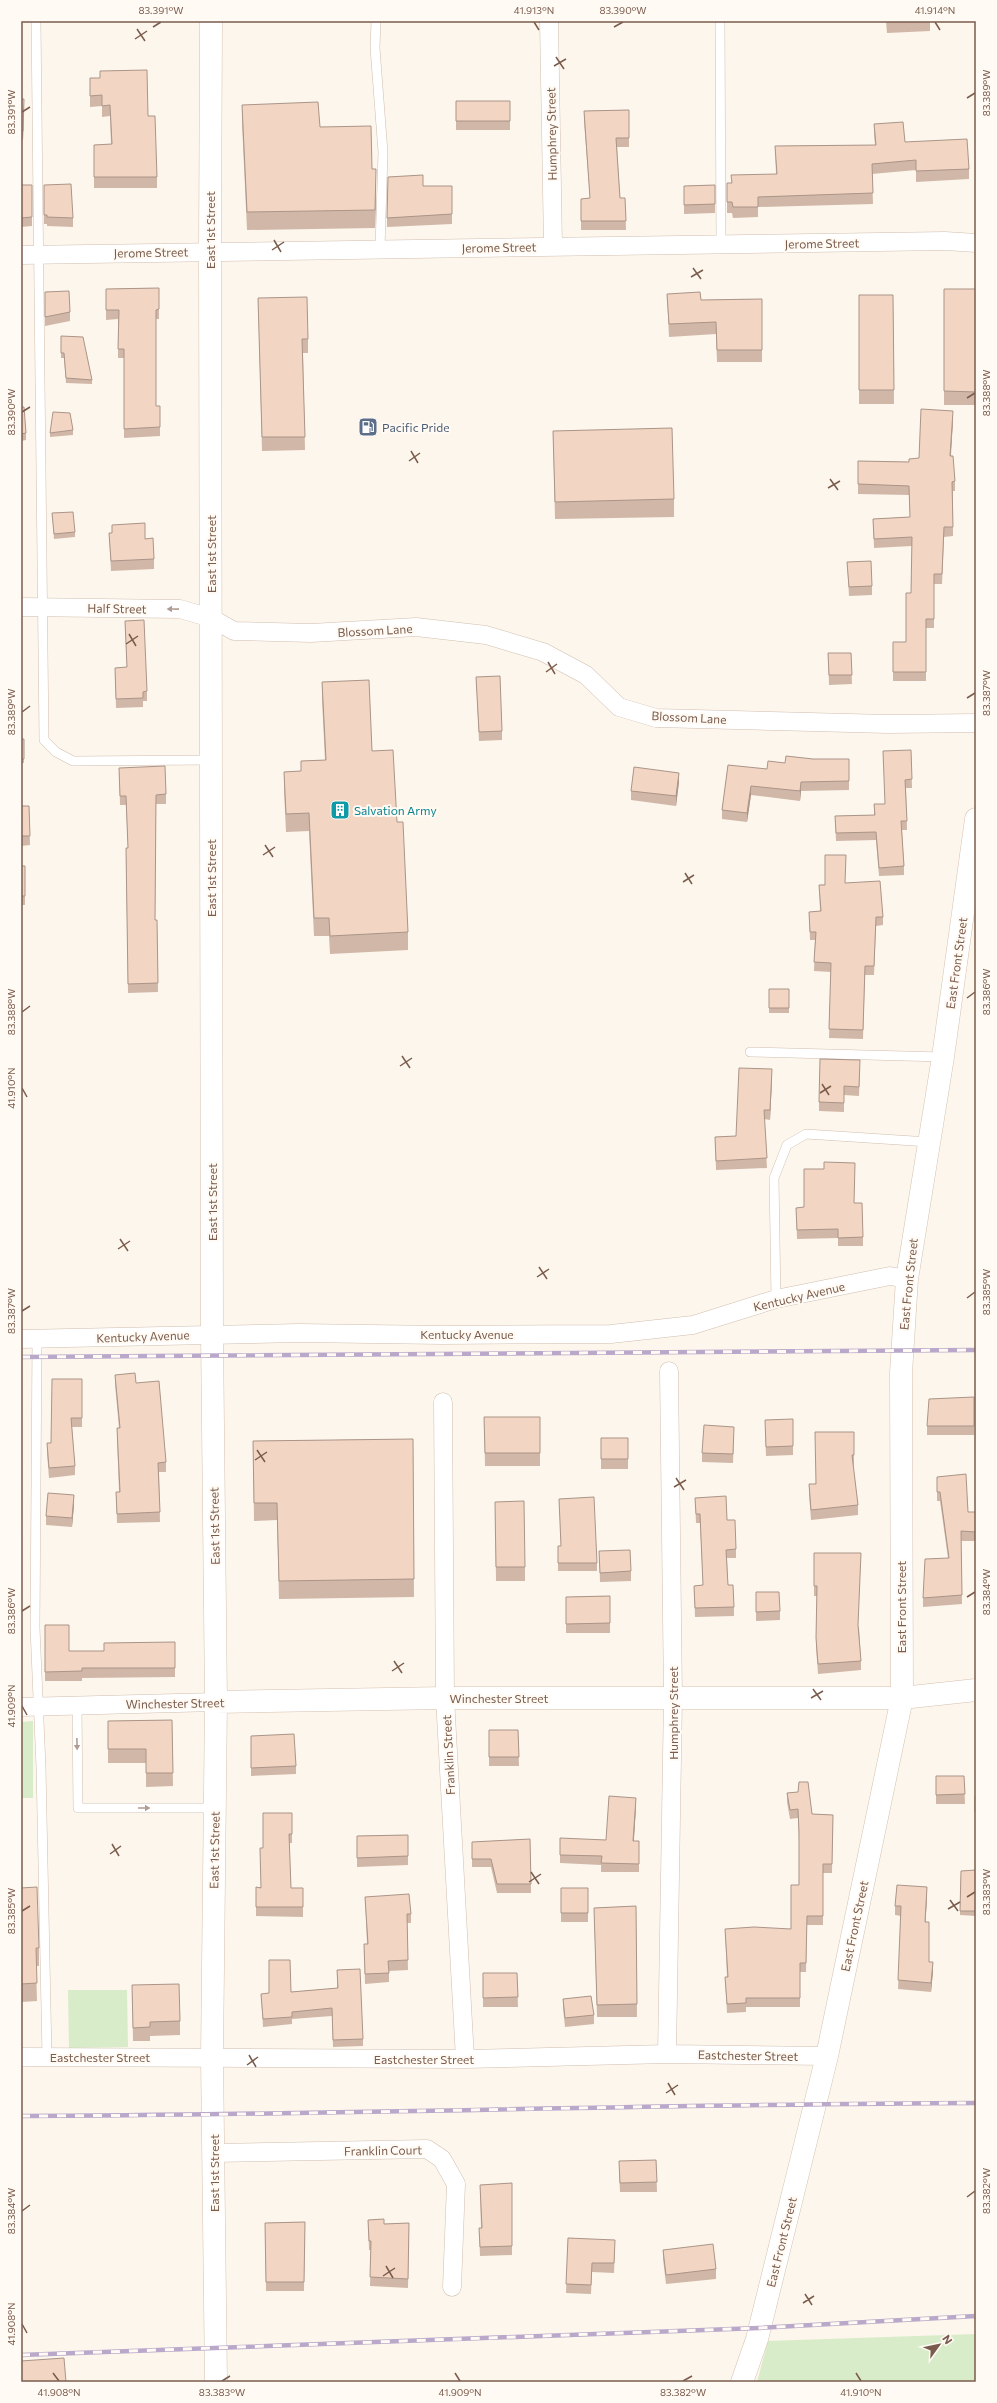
<svg xmlns="http://www.w3.org/2000/svg" width="997" height="2403" viewBox="0 0 997 2403" font-family="Commissioner,sans-serif">
	<style>
		.green { fill: #d8ecc9 }
		.lines { fill: none; stroke-linecap: round; stroke-linejoin: round }
		.lane-casing { stroke: #d1beb0; stroke-width: 10 }
		.street-casing { stroke: #d1beb0; stroke-width: 19 }
		.secondary-casing { stroke: #d6c0b0; stroke-width: 23 }
		.lane { stroke: #fff; stroke-width: 9 }
		.street { stroke: #fff; stroke-width: 18 }
		.secondary { stroke: #fff; stroke-width: 22 }
		.rail-casing { stroke: #b9a8c9; stroke-width: 4.5 }
		.rail { stroke: #fffaf3; stroke-width: 3; stroke-dasharray: 9; stroke-linecap: butt }
		.wall { fill: #d1b7a8 }
		.shaded-wall { fill: #aa9588 }
		.building { fill: #f3d5c3; stroke: #aa9588 }
		.oneway { fill: #af9d94 }
		.ticks { fill: none; stroke: #7a5c4d; stroke-width: 1.5 }
		.labels { text-anchor: middle; dominant-baseline: central; stroke-width: 4; stroke-linejoin: round; paint-order: stroke }
		.street-label { font-size: 12px; fill: #7a5c4d; stroke: #fffaf3 }
		.service-label { font-size: 12px; fill: #4e5e75; stroke: #fffaf3; text-anchor: start }
		.culture-label { font-size: 12px; fill: #0d838f; stroke: #fffaf3; text-anchor: start }
		.neatline { fill: none; stroke: #7a5c4d; stroke-width: 1.5 }
		.ticks-label { font-size: 10px; text-anchor: middle; fill: #7a5c4d }
	</style>
	<rect width="100%" height="100%" fill="#fdf6ec"/>
	<path class="green" d="M33 1721V1798H21V1722Z
		M68 1990H127L128 2047 69 2048Z
		M976 2334V2382H757L768 2341Z"/>
	<g class="lines">
		<defs>
			<path id="lane" d="M36 21 44 740 56 752 73 761 211 760
				M376 21 375 48 383 152 380 248
				M720 21 721 244
				M750 1052 943 1057
				M776 1299 774 1178 787 1145 806 1134 929 1142
				M37 1339 35 1628 41 1767 47 2057
				M77 1705 78 1808H215"/>
			<path id="street" d="M549 21 553 246
				M21 255 945 241 976 243
				M21 607 180 609 211 618 234 631 311 633 416 627 486 635 543 652 586 675 619 707 656 718 888 724 976 723
				M21 1339 299 1333 442 1335 611 1334 693 1325 776 1299 890 1276 907 1279
				M443 1402 445 1698 465 2059
				M21 1707 216 1702
				M667 2054 673 1698 669 1371
				M21 2057 465 2059 667 2054 827 2056
				M213 2153 427 2149 442 2159 456 2184 452 2287"/>
			<path id="secondary" d="M211 21 210 250 212 1334 216 1702 212 2057 216 2382
				M216 1702 445 1698H902L976 1690
				M742 2382 757 2339 827 2056 902 1698 901 1373 907 1279 943 1057 976 819"/>
		</defs>
		<use href="#lane" class="lane-casing"/>
		<use href="#street" class="street-casing"/>
		<use href="#secondary" class="secondary-casing"/>
		<use href="#lane" class="lane"/>
		<use href="#street" class="street"/>
		<use href="#secondary" class="secondary"/>
		<defs>
			<path id="rail" d="M21 1357 976 1350
				M21 2116C339 2115 658 2104 976 2103
				M21 2355 759 2328 976 2316"/>
		</defs>
		<use href="#rail" class="rail-casing"/>
		<use href="#rail" class="rail"/>
	</g>
	<path class="wall" d="M886 21H930V31L887 33Z
		M90 78 148 116 157 177V188H94V145L111 144 110 116 102 117V106L90 107Z
		M21 99 24 108 23 140H21Z
		M456 101H510V130H456Z
		M242 105 320 127 376 187 375 228 247 230 242 123Z
		M629 110V147H617L620 198H625L626 230H581V199L590 198 584 121V111Z
		M874 124 905 142 969 169V179L916 182V170L872 174 873 204 758 207V217L733 218 732 213H727V183H731L776 174 775 146 875 145 874 135Z
		M21 185H32V226L21 227Z
		M44 185 73 218V227L47 226V224H44Z
		M715 185V213L684 214V186Z
		M423 186H452V224L387 227V218Z
		M159 288V319H156V406L160 427V436L124 438V358H118V319L106 320V289Z
		M944 289H976V405H944Z
		M45 292 70 312V321L45 326Z
		M667 294 701 300 762 299V362H717L716 334 669 337Z
		M859 295H893L894 404H859Z
		M258 298 308 339V353H303L305 450 262 451Z
		M61 336 92 380V384L66 383 64 358H61Z
		M21 407 26 433V440L21 441Z
		M953 420 951 456 955 481V491H953V536L944 537 942 584H934V628H926V681H893V642H906L911 593 912 546 874 548 873 519 910 517 909 495 858 494V461L909 462 919 458Z
		M73 430V435L50 437V433Z
		M553 431 674 499V517L555 519Z
		M52 513 75 532V537L54 539Z
		M112 525 145 539 154 559V569L111 571 109 533H112Z
		M847 562 872 586V595L849 596Z
		M125 621 147 691V701H143V707L116 708 115 668 127 667Z
		M828 653H851L852 684 829 685Z
		M476 677 502 731V740L479 741Z
		M322 682 372 751 397 822 408 932V950L330 954 329 936H314L309 831 286 832 284 790V772L301 771V761L325 760 322 700Z
		M21 739H24V763H21Z
		M911 750 912 788H906L907 830H902L904 866V875L879 876 876 840 836 841 835 816 874 815V804H885Z
		M728 765 849 781V790L801 791 800 801 751 795 747 822 722 819V810Z
		M119 768 166 794V804H156L155 920H157L158 992 128 993 126 857 128 848 126 805H120Z
		M679 782 676 806 631 800V791Z
		M21 806H29L30 845 21 846Z
		M21 866H25V905H21Z
		M845 883 883 917V925L876 926 874 975H865L863 1039 829 1038 831 972 814 971 815 940H810L809 912 820 911 819 885Z
		M769 989H789V1013H769Z
		M860 1069 859 1096 844 1095V1112L819 1111V1102Z
		M772 1078 770 1120 764 1119 767 1168 716 1170 715 1137 736 1136Z
		M854 1203 863 1237V1246H838V1238L797 1239 796 1208Z
		M115 1375 136 1383 166 1462V1472H159L160 1522 117 1523 116 1492H119L117 1437V1428H119L115 1384Z
		M82 1379V1427H72L75 1466V1475L49 1478 47 1453V1443H51Z
		M974 1397V1435H927V1426Z
		M484 1417H540V1466H485Z
		M793 1419V1455L766 1456 765 1429Z
		M854 1432V1465H853L858 1505V1515L811 1520 809 1494V1484H815Z
		M734 1436 733 1463 702 1462V1453Z
		M601 1438H628V1469H601Z
		M413 1439 414 1597 279 1599 277 1520 254 1521 253 1441Z
		M937 1477 968 1512H976V1541H961L962 1604 923 1607V1598L948 1558 940 1501H937Z
		M695 1498 727 1520 736 1549V1558H727L728 1585 734 1607V1616L695 1617 694 1586 703 1585 700 1523H696Z
		M559 1499 597 1563V1571H558V1546H561Z
		M495 1502 525 1567V1581H496Z
		M74 1505 72 1527 46 1525V1516Z
		M599 1551 631 1571V1581L600 1582Z
		M814 1553 859 1628 861 1661V1670L818 1674 816 1647 817 1596H814Z
		M756 1592 780 1611V1620L756 1621Z
		M610 1596V1633H566V1597Z
		M45 1625 69 1651H104L175 1642V1677L82 1678V1681H45Z
		M172 1720 173 1786 146 1787V1763H108V1721Z
		M489 1730H518L519 1766H489Z
		M251 1736 296 1766V1774L251 1776Z
		M936 1776H964L965 1804H936Z
		M787 1793 812 1814 833 1815 832 1873H823V1925H807L806 1972H800V2007H746V2012L727 2013 725 1977H727L725 1929H791L799 1885V1841L798 1818 790 1819 787 1802Z
		M636 1807 634 1841H639V1872H601V1865L560 1863V1855L606 1840Z
		M292 1813V1843H289L291 1888H303V1917L256 1916V1887H261L263 1848Z
		M408 1835V1865L357 1867V1836Z
		M530 1839 531 1893H497L491 1867H472V1842Z
		M976 1870V1916L960 1915 961 1871Z
		M21 1888 39 1948V1966H36L37 2001 21 2002Z
		M561 1888H588V1922H561Z
		M365 1897 411 1914V1923H407L408 1970 389 1971V1982L365 1984 364 1944H367Z
		M927 1897 925 1922 929 1962 933 1971 931 1992 898 1989 901 1916 895 1915V1906Z
		M636 1906 637 2017H597L594 1908Z
		M337 1970 363 2039V2046L333 2047 332 2016 292 2019V2024L263 2027 261 1994 291 1992 337 1988Z
		M483 1973H517L518 2007H483Z
		M132 1985 180 2021V2035L150 2036V2041H133Z
		M563 1999 594 2015V2024L565 2027 563 2008Z
		M656 2160 657 2192H620L619 2170Z
		M512 2183V2255L480 2256 479 2228H481L480 2185Z
		M368 2220 384 2224 409 2223 408 2288 370 2286 371 2250H369Z
		M305 2222 304 2291H266L265 2223Z
		M568 2238 615 2249 614 2273 592 2272 591 2294 566 2293Z
		M663 2250 716 2269V2279L666 2284 663 2259Z"/>
	<path class="shaded-wall" d="M24 99V108L23 140V131Z
		M376 169V187L375 228V210Z
		M953 411V420L950 465V456Z
		M679 773V782L676 806V796Z
		M801 782V791L800 801V791Z
		M751 786V795L747 822V813Z
		M772 1069V1078L770 1120V1110Z
		M74 1495V1505L72 1527V1518Z
		M636 1798V1807L633 1850V1841Z
		M927 1887V1897L925 1931V1922Z
		M933 1962V1971L931 1992V1983Z"/>
	<path class="building" d="M147 70 148 116H155L157 177H94V145L112 144 110 105 102 106V95L90 96V78H100V71Z
		M21 99H24L23 131H21Z
		M456 101H510V121H456Z
		M318 102 320 127 371 126 372 169H376L375 210 247 212 242 105Z
		M629 110V138H616L620 198H625L626 221H581V199L590 198 584 111Z
		M903 122 905 142 967 139 969 169 916 171V160L872 164 873 193 758 197V207H733L732 202H727V183H732L731 175 777 174 775 146 876 145 874 124Z
		M423 175V186H452V214L387 218 388 177Z
		M71 184 73 218 47 217V215H44V185Z
		M21 185H32V217L21 218Z
		M715 185V204L684 205V186Z
		M159 288V309L156 310V406H160V427L124 429V349H118L119 310H106V289Z
		M944 289H976V392L944 391Z
		M69 291 70 312 45 317V292Z
		M700 292 701 300 762 299V350H717L716 322 669 324 667 294Z
		M859 295H893L894 390H859Z
		M307 297 308 339H302L305 437H262L258 298Z
		M61 336 83 337 92 380 66 378 64 353H61Z
		M21 407H24L26 433 21 434Z
		M921 409 953 411 950 456H953L955 481 952 482 953 527H944L942 574H934V619H926V672H893V642H906V593H911L912 537 874 539 873 519 910 517 909 486 858 484V461L909 462V459L919 458Z
		M53 412 70 413 73 430 50 433Z
		M672 428 674 499 555 502 553 431Z
		M73 512 75 532 54 534 52 513Z
		M145 523V539L153 538 154 559 111 561 109 533H112V525Z
		M871 561 872 586 849 587 847 562Z
		M144 620 147 691 143 692V698L116 699 115 668 127 667 125 621Z
		M828 653H851L852 675H829Z
		M500 676 502 731 479 732 476 677Z
		M369 680 372 751 393 750 397 822H403L408 932 330 936 329 918H314L309 813 286 814 284 772 301 771V761L326 760 322 682Z
		M21 739H24V759H21Z
		M911 750 912 779 905 780 907 821H901L904 866 879 868 876 832 836 833 835 816 875 815 874 804H885L883 751Z
		M786 756 813 759H849V781L801 782 800 791 751 786 747 813 722 810 728 765 767 769 768 761 785 763Z
		M165 766 166 794 156 795 155 920H157L158 983 128 984 126 848H128L126 796H120L119 768Z
		M634 767 679 773 676 796 631 791Z
		M21 806H29L30 836H21Z
		M825 855H846L845 883 880 881 883 917H876L874 966H865L863 1030 829 1029 831 963 814 962 816 932H810L809 912 821 911 819 885H825Z
		M21 866H25V896H21Z
		M769 989H789V1008H769Z
		M820 1059 860 1060 859 1087 844 1086V1103L819 1102Z
		M739 1068 772 1069 770 1110H764L767 1158 716 1161 715 1137 736 1136Z
		M824 1162 855 1163 854 1203H862L863 1237 838 1238V1229L797 1230 796 1208 804 1207V1169H824Z
		M135 1373 136 1383 159 1381 166 1462 158 1463 160 1512 117 1514 116 1492H120L117 1428H120L115 1375Z
		M52 1379H82V1418H71L75 1466 49 1468 47 1443H51Z
		M974 1397V1426H927L929 1399Z
		M484 1417H540V1453H485Z
		M793 1419V1446L766 1447 765 1420Z
		M704 1425 734 1427 733 1454 702 1453Z
		M815 1432H854V1455H852L858 1505 811 1510 809 1484H816Z
		M601 1438H628V1459H601Z
		M413 1439 414 1579 279 1581 277 1503H254L253 1441Z
		M966 1474 968 1512H976V1532L961 1531 962 1595 923 1598 925 1559 949 1558 940 1492H937V1477Z
		M48 1493 74 1495 72 1518 46 1516Z
		M726 1496 727 1520H735L736 1549 726 1550 728 1585H733L734 1607 695 1608 694 1586 703 1585 700 1514H696L695 1498Z
		M594 1497 597 1563H558V1546H561L559 1499Z
		M524 1501 525 1567H496L495 1502Z
		M630 1550 631 1571 600 1573 599 1551Z
		M814 1553H861L858 1625 861 1661 818 1664 816 1638 817 1586H814Z
		M756 1592H779L780 1611 756 1612Z
		M610 1596V1623L566 1624V1597Z
		M45 1625H69V1651H104V1643L175 1642V1668H82V1671L45 1672Z
		M172 1720 173 1773H146V1749H108V1721Z
		M489 1730H518L519 1757H489Z
		M294 1734 296 1766 251 1768V1736Z
		M936 1776H964L965 1794 936 1795Z
		M799 1782H808L812 1814 833 1815 832 1864H823V1916H807L806 1963H800V1998H746V2003L727 2004 725 1977H728L725 1929 754 1927 791 1929V1885H799V1832L798 1809 790 1810 787 1793 798 1792Z
		M609 1796 636 1798 633 1841H639V1864L601 1863 602 1856 560 1855V1838L606 1840Z
		M975 1796H976V1812H975Z
		M263 1813H292V1834H289L291 1888H303V1907H256V1887L261 1888 260 1848H263Z
		M408 1835V1856L357 1858V1836Z
		M530 1839 531 1884H497L491 1859H472V1842Z
		M976 1870V1911H960L961 1871Z
		M897 1885 927 1887 925 1922H929V1962H933L931 1983 898 1980 901 1906H895Z
		M37 1887 39 1948H36L37 1983 21 1984V1888Z
		M561 1888H588V1913H561Z
		M409 1894 411 1914H407L408 1960 388 1961 389 1973 365 1974 364 1944H368L365 1897Z
		M636 1906 637 2004 597 2005 594 1908Z
		M269 1960H290L291 1992 338 1988 337 1970 360 1969 363 2039 333 2040 332 2008 292 2012V2017L263 2019 261 1994 269 1993Z
		M483 1973H517L518 1997 483 1998Z
		M179 1984 180 2021 150 2022V2027L133 2028 132 1985Z
		M591 1996 594 2015 565 2018 563 1999Z
		M656 2160 657 2182 620 2183 619 2161Z
		M512 2183V2246L480 2247 479 2228H482L480 2185Z
		M384 2219V2224L409 2223 408 2279 370 2277 371 2241H369L368 2220Z
		M305 2222 304 2282H266L265 2223Z
		M568 2238 615 2240 614 2263H592L591 2285 566 2284Z
		M713 2244 716 2269 666 2275 663 2250Z
		M64 2358 66 2382H21V2361Z"/>
	<defs><path id="oneway-solid" d="M-6-.8H1V-3.2L6.5 0L1 3.2V.8H-6Z"/></defs>
	<g class="oneway">
		<use href="#oneway-solid" transform="translate(173 609) rotate(-179)"/>
		<use href="#oneway-solid" transform="translate(77 1744) rotate(89)"/>
		<use href="#oneway-solid" transform="translate(144 1808)"/>
	</g>
	<path class="ticks" d="M534 22 539 30M935 22 940 30M153 27 161 22M614 27 623 22M137 29 145 41M135 39 147 31M556 57 564 69M554 66 566 59M967 98 975 93M22 112 30 107M274 240 281 252M272 250 284 242M693 268 701 279M691 277 703 270M967 398 975 393M22 412 30 407M411 451 418 463M409 461 420 453M830 479 838 490M828 488 840 481M129 634 136 646M126 644 138 636M548 662 555 674M546 672 557 664M967 698 975 693M22 712 30 706M265 845 273 857M263 855 275 847M685 873 692 884M683 882 694 875M967 998 975 992M22 1012 30 1006M402 1056 410 1068M400 1066 412 1058M822 1084 829 1095M22 1088 27 1097M820 1093 831 1086M120 1239 128 1251M118 1249 130 1241M539 1267 547 1279M537 1277 549 1269M967 1298 975 1292M22 1311 30 1306M257 1450 265 1462M255 1460 267 1452M676 1478 684 1490M674 1487 686 1480M967 1597 975 1592M22 1611 30 1606M394 1661 402 1673M392 1671 404 1663M813 1689 821 1700M811 1698 823 1691M22 1706 27 1715M112 1844 119 1856M110 1854 121 1846M531 1872 539 1884M529 1882 541 1874M967 1897 975 1892M950 1900 958 1911M948 1909 960 1902M22 1911 30 1906M249 2055 256 2067M247 2065 258 2057M668 2083 675 2095M666 2093 678 2085M967 2197 975 2191M22 2211 30 2205M386 2266 393 2278M383 2276 395 2268M805 2294 812 2305M803 2303 814 2296M22 2324 27 2333M53 2373 59 2381M455 2373 460 2381M856 2373 861 2381M222 2381 230 2376M683 2381 692 2376"/>
	<defs>
		<symbol id="fuel-square" viewBox="-11 -11 22 22"><rect x="-9" y="-9" width="18" height="18" rx="4" fill="#5c6f8a" stroke="#fffaf3"/><path d="M-5.5-6h7V0h2V4h1.3V-2.5L3-4.5l.8-.8L6-3V5H2.5V1h-1V6h-7ZM-4.2-4.7v3.2H.2V-4.7Z" fill="#fff"/></symbol>
		<symbol id="building-square" viewBox="-11 -11 22 22"><rect x="-9" y="-9" width="18" height="18" rx="4" fill="#0f9aa8" stroke="#fffaf3"/><path d="M-4-6H4V6H1V3H-1V6H-4ZM-2.5-4.3h1.7v1.8h-1.7ZM.8-4.3h1.7v1.8H.8ZM-2.5-1h1.7V.8h-1.7ZM.8-1h1.7V.8H.8Z" fill="#fff"/></symbol>
	</defs>
	<g fill-rule="evenodd">
		<use href="#fuel-square" x="357" y="416" width="22" height="22"/>
		<use href="#building-square" x="329" y="799" width="22" height="22"/>
	</g>
	<g class="labels">
		<g class="street-label">
			<text transform="translate(551 134) rotate(-91)">Humphrey Street</text>
			<text transform="translate(210 230) rotate(-90)">East 1st Street</text>
			<text transform="translate(822 243) rotate(-1)">Jerome Street</text>
			<text transform="translate(499 247) rotate(-1)">Jerome Street</text>
			<text transform="translate(151 252) rotate(-1)">Jerome Street</text>
			<text transform="translate(211 554) rotate(-90)">East 1st Street</text>
			<text transform="translate(117 608) rotate(1)">Half Street</text>
			<text transform="translate(375 630) rotate(-3)">Blossom Lane</text>
			<text transform="translate(689 717) rotate(3)">Blossom Lane</text>
			<text transform="translate(211 878) rotate(-90)">East 1st Street</text>
			<text transform="translate(956 963) rotate(-82)">East Front Street</text>
			<text transform="translate(212 1202) rotate(-90)">East 1st Street</text>
			<text transform="translate(908 1284) rotate(-84)">East Front Street</text>
			<text transform="translate(799 1296) rotate(-13)">Kentucky Avenue</text>
			<text x="467" y="1334">Kentucky Avenue</text>
			<text transform="translate(143 1336) rotate(-2)">Kentucky Avenue</text>
			<text transform="translate(214 1526) rotate(-91)">East 1st Street</text>
			<text transform="translate(901 1607) rotate(-90)">East Front Street</text>
			<text x="499" y="1698">Winchester Street</text>
			<text transform="translate(175 1703) rotate(-1)">Winchester Street</text>
			<text transform="translate(673 1713) rotate(-90)">Humphrey Street</text>
			<text transform="translate(448 1755) rotate(-93)">Franklin Street</text>
			<text transform="translate(214 1850) rotate(-89)">East 1st Street</text>
			<text transform="translate(854 1926) rotate(-78)">East Front Street</text>
			<text transform="translate(748 2055) rotate(1)">Eastchester Street</text>
			<text x="100" y="2057">Eastchester Street</text>
			<text x="424" y="2059">Eastchester Street</text>
			<text transform="translate(383 2150) rotate(-1)">Franklin Court</text>
			<text transform="translate(214 2173) rotate(-90)">East 1st Street</text>
			<text transform="translate(781 2242) rotate(-76)">East Front Street</text>
		</g>
		<g class="service-label">
			<text x="382" y="427">Pacific Pride</text>
		</g>
		<g class="culture-label">
			<text x="354" y="810">Salvation Army</text>
		</g>
	</g>
	<rect width="997" height="2403" fill="none" stroke="#fffaf3" stroke-width="44"/>
	<g transform="translate(939 2345) rotate(57)" stroke="#fffaf3" stroke-width="3" paint-order="stroke">
	<path d="M0-3L7 15L0 10L-7 15Z" fill="#7a5c4d"/>
	<text y="-6" font-size="11" font-weight="bold" text-anchor="middle" fill="#7a5c4d">N</text>
	</g>
	<rect x="22" y="22" width="953" height="2359" class="neatline"/>
	<g class="ticks-label">
		<text x="161" y="14">83.391°W</text>
		<text x="534" y="14">41.913°N</text>
		<text x="623" y="14">83.390°W</text>
		<text x="935" y="14">41.914°N</text>
		<text transform="translate(986 93) rotate(-90)" y="4">83.389°W</text>
		<text transform="translate(11 112) rotate(-90)" y="4">83.391°W</text>
		<text transform="translate(986 393) rotate(-90)" y="4">83.388°W</text>
		<text transform="translate(11 412) rotate(-90)" y="4">83.390°W</text>
		<text transform="translate(986 693) rotate(-90)" y="4">83.387°W</text>
		<text transform="translate(11 712) rotate(-90)" y="4">83.389°W</text>
		<text transform="translate(986 992) rotate(-90)" y="4">83.386°W</text>
		<text transform="translate(11 1012) rotate(-90)" y="4">83.388°W</text>
		<text transform="translate(11 1088) rotate(-90)" y="4">41.910°N</text>
		<text transform="translate(986 1292) rotate(-90)" y="4">83.385°W</text>
		<text transform="translate(11 1311) rotate(-90)" y="4">83.387°W</text>
		<text transform="translate(986 1592) rotate(-90)" y="4">83.384°W</text>
		<text transform="translate(11 1611) rotate(-90)" y="4">83.386°W</text>
		<text transform="translate(11 1706) rotate(-90)" y="4">41.909°N</text>
		<text transform="translate(986 1892) rotate(-90)" y="4">83.383°W</text>
		<text transform="translate(11 1911) rotate(-90)" y="4">83.385°W</text>
		<text transform="translate(986 2191) rotate(-90)" y="4">83.382°W</text>
		<text transform="translate(11 2211) rotate(-90)" y="4">83.384°W</text>
		<text transform="translate(11 2324) rotate(-90)" y="4">41.908°N</text>
		<text x="59" y="2396">41.908°N</text>
		<text x="222" y="2396">83.383°W</text>
		<text x="460" y="2396">41.909°N</text>
		<text x="683" y="2396">83.382°W</text>
		<text x="861" y="2396">41.910°N</text>
	</g>
</svg>
